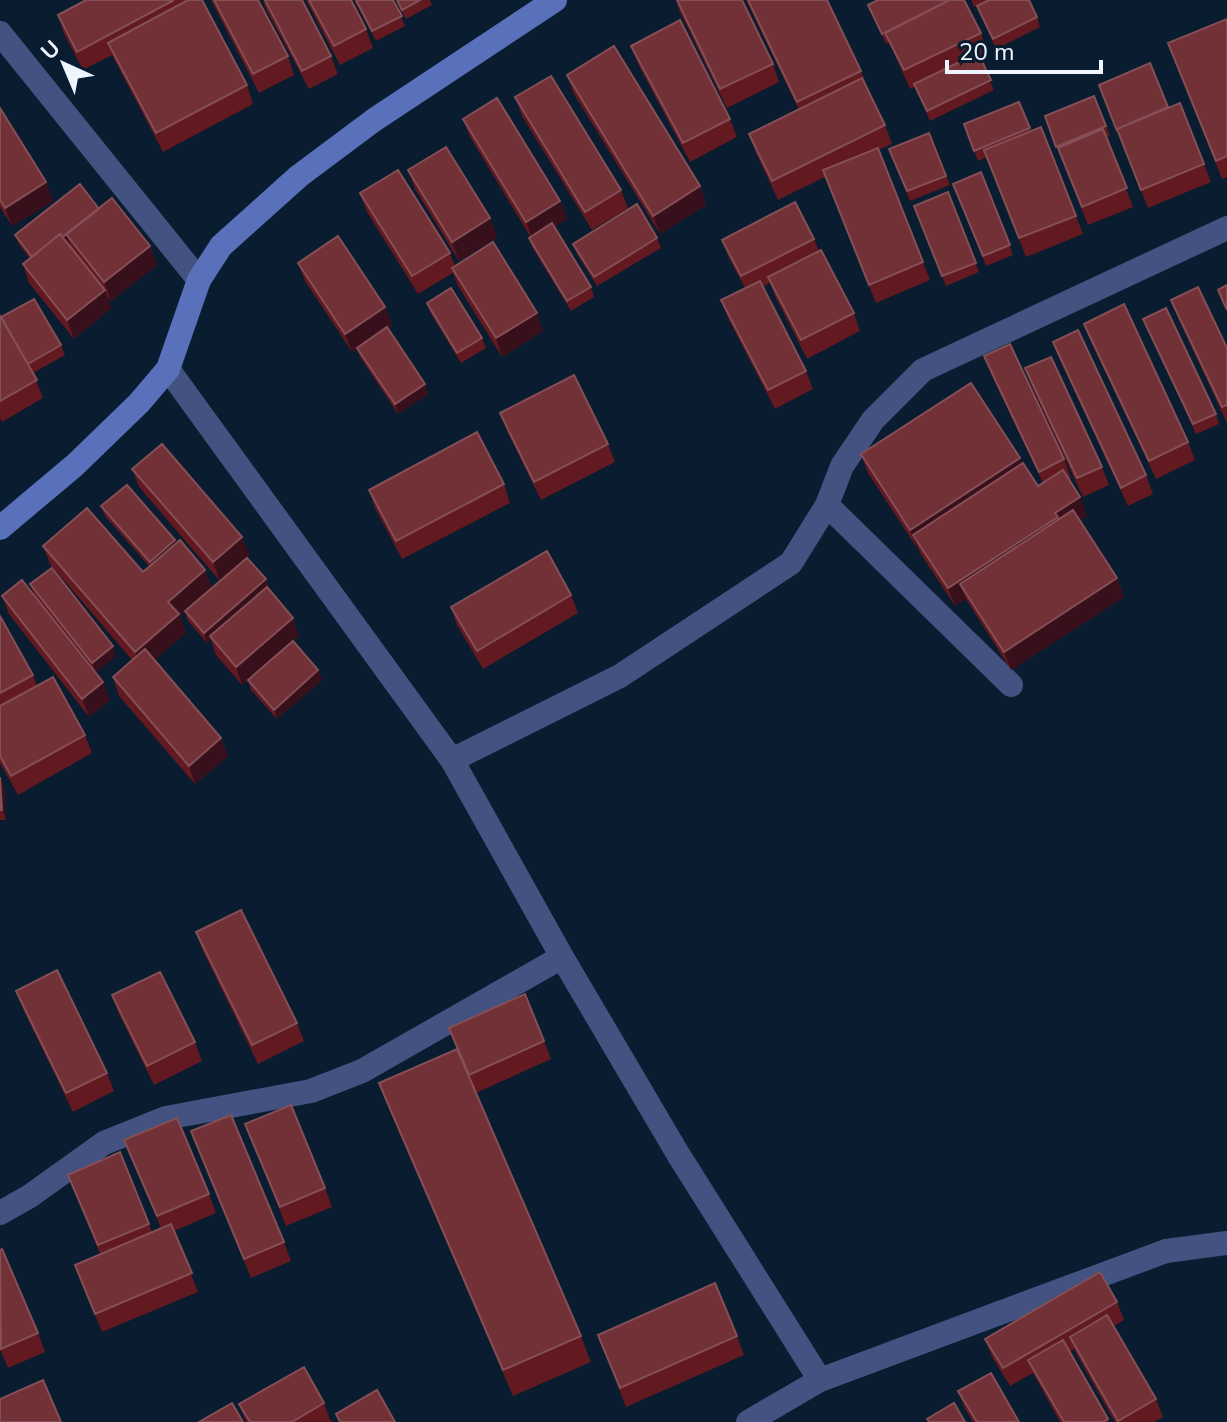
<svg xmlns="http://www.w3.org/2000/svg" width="1227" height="1422" viewBox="0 0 1227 1422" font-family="'Nunito Sans',sans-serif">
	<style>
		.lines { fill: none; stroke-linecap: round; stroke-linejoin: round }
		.lane { stroke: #435280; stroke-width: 24 }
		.street { stroke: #435280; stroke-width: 24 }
		.secondary { stroke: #5971ba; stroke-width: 24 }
		.wall { fill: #62191f }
		.shaded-wall { fill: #38101c }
		.building { fill: #723037; stroke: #854f56; stroke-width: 2 }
	</style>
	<rect width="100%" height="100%" fill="#091c30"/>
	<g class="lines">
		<path class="lane" d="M827 505 1011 685"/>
		<path class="street" d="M0 33 199 280
			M168 369 452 760 562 957 678 1154 820 1380
			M452 760 620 676 791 563 827 505 842 466 873 420 923 370 1227 228
			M0 1213 30 1196 104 1143 166 1118 311 1091 362 1071 562 957
			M748 1422 820 1380 1166 1251 1227 1243"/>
		<path class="secondary" d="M0 528 75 465 139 403 168 369 199 280 221 246 299 176 374 120 555 0"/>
	</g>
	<path class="wall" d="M86 0H202L247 85 253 104 163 152 112 55 83 70 64 34 58 15Z
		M211 0H258L288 56 294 75 259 93Z
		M263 0H302L331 56 338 74 309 89 266 9Z
		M306 0H351L366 29 373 48 340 65Z
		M354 0H393L405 26 376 41Z
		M396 0H430L432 5 406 19Z
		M676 0H742L773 64 779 82 727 108 680 12Z
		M746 0H827L861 71 868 89 885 125 892 144 878 150 930 280 876 303 825 177 778 200 756 153 749 134 799 110Z
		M971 0H988L1037 17 1040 27 996 49 977 6 974 7Z
		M868 5 981 33 987 52 979 56 994 90 930 121 915 87 910 89 889 42 886 44Z
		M1227 19V177L1222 179 1168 43Z
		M631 46 730 119 737 137 690 162 638 64Z
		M567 75 700 186 706 205 660 234 574 94Z
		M1099 85 1168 107 1204 164 1211 182 1148 208Z
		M1094 96 1110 135 1106 137 1133 207 1088 225 1045 116Z
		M515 97 621 190 628 208 592 230 522 116Z
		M1019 102 1031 131 1076 216 1083 234 1026 257 987 157 978 161 964 124Z
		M0 108 46 182 53 201 12 226 0 207Z
		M463 119 560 201 567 219 554 227 591 287 594 297 571 311 532 247 529 238 530 236 470 137Z
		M929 133 950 185 910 201 889 149Z
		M408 170 490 218 497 237 459 261 415 189Z
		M981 172 1013 255 986 266 953 184Z
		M948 192 979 272 946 286 914 206Z
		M360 193 450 253 455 266 543 331 502 357 458 286 453 273 418 294 367 212Z
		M99 209 150 246 157 265 111 301 106 295 111 308 74 339 29 283 23 264 30 259 19 244 15 235Z
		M657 238 661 248 597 286 577 254 573 244Z
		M814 239 819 251 854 313 860 331 807 359 775 296 770 283 763 287 806 371 813 389 775 409 728 318 721 300 745 288 729 258 722 240Z
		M298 263 385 307 392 326 388 328 425 384 428 394 398 414 360 357 357 349 352 352 305 281Z
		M1171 300 1227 348V423L1178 318Z
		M427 303 482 338 486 348 461 363 430 312Z
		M0 315 1 317 61 345 65 355 33 373 43 398 2 422 0 418Z
		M1143 319 1216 414 1219 424 1196 434Z
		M1084 324 1188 442 1195 460 1156 479 1091 342Z
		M1053 342 1146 475 1153 494 1128 506 1060 360Z
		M984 356 1064 459 1071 478 1068 479 1087 516 1080 520 1117 578 1124 597 1011 670 966 599 955 606 920 553 918 547 917 548 868 473 861 454 1020 458 1022 464 1038 486 1043 483 991 374Z
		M1025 368 1102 467 1109 485 1083 497 1032 387Z
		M500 413 608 444 615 462 541 500 507 431Z
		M132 469 242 537 249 555 220 581 139 487Z
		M504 484 510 503 402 559 375 508 369 490Z
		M101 506 175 540 176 543 205 570 212 588 266 579 269 590 293 618 299 636 293 641 318 670 322 680 277 719 251 690 248 680 242 685 216 655 211 640 207 643 188 621 185 612 180 616 186 633 154 660 221 738 228 756 195 784 119 696 113 677 132 660 50 564 43 546 143 572 149 566 105 516Z
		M30 584 116 656 96 672 34 594Z
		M571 595 578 613 483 669 457 625 451 607Z
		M2 596 110 700 89 717 9 614Z
		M0 616 33 675 37 686 85 735 92 753 18 795 0 763Z
		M0 777 4 786 6 820H0Z
		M196 932 297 1023 304 1041 258 1064 203 951Z
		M16 991 107 1073 114 1091 73 1112 23 1009Z
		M112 995 195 1042 202 1061 154 1085 119 1014Z
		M449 1028 544 1041 551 1059 476 1093 581 1336 591 1362 513 1396 389 1109 379 1083 457 1050Z
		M245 1124 325 1188 332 1207 286 1226Z
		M191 1131 284 1242 291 1261 251 1278Z
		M124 1140 209 1194 216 1213 174 1231 198 1292 102 1332 75 1265 100 1254 68 1175 120 1152 152 1232 161 1228Z
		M0 1250 38 1333 45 1352 8 1368 0 1349Z
		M1117 1302 1124 1320 1114 1326 1156 1399 1163 1417 1154 1422H1115L1077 1355 1074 1349 1069 1352 1109 1422H1060L1033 1373 1010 1386 992 1357 985 1339Z
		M598 1335 737 1336 744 1355 626 1407Z
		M958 1391 1019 1422H973L965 1409Z
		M324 1403 330 1420 334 1422H246L239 1404Z"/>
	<path class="shaded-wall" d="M46 182 53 201 12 226 5 208Z
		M700 186 706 205 660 234 653 216Z
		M560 201 567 219 533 241 526 222Z
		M490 218 497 237 459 261 452 242Z
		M66 234 70 244 38 269 34 259Z
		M150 246 157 265 111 301 104 282Z
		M105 290 111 308 74 339 67 320Z
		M385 307 392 326 352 352 345 334Z
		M537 313 543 331 502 357 496 338Z
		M425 384 428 394 398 414 395 404Z
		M1020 458 1027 476 913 535 918 547 917 548 910 530Z
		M1080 497 1087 516 1063 531 960 584 966 599 955 606 948 588 1055 513Z
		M242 537 249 555 220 581 213 562Z
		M175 540 178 550 154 571 150 562Z
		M205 570 212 589 180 616 186 633 142 671 135 652 168 602Z
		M1117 578 1124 597 1011 670 1004 652Z
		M266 579 269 589 212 639 210 636 211 640 207 643 204 633Z
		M293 618 299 636 242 685 236 667Z
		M113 646 116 656 96 672 92 663Z
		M318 670 322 680 277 719 274 710Z
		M103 682 110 700 89 717 82 699Z
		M221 738 228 756 195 784 189 766Z
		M0 777 4 786 6 820 2 810Z"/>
	<path class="building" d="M86 0H174L77 52 58 15Z
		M188 0H202L247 85 156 133 108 43Z
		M214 0H258L288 56 253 74Z
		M265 0H302L331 56 302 71Z
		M309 0H351L366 29 334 46Z
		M356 0H393L402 16 372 31Z
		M397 0H420L402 10Z
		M677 0H742L773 64 720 89Z
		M748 0H827L861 71 797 102Z
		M878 0H950L882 34 868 5Z
		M950 0H964L981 33 904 70 885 33Z
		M989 0H1029L1037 17 993 39 977 6Z
		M1227 19V156L1216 161 1168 43Z
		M680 20 730 119 683 143 631 46Z
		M614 46 700 186 653 216 567 75Z
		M978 53 991 80 927 111 914 84Z
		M1150 63 1168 107 1117 129V131L1099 85Z
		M551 76 621 190 585 212 515 97Z
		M862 78 885 125 772 181 749 134Z
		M1094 96 1106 126 1056 147 1045 116Z
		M497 98 560 201 526 222 463 119Z
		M1019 102 1030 128 974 151 964 124Z
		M1180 103 1204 164 1141 190 1117 129Z
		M0 108 46 182 5 208 0 200Z
		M1041 127 1076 216 1019 238 984 150Z
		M1103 129 1127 188 1082 207 1058 148Z
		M929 133 946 176 907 191 889 149Z
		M446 147 490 218 452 242 408 170Z
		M878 148 923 262 869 285 823 170Z
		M398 170 450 253 412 276 360 193Z
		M981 172 1010 245 983 256 953 184Z
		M80 184 99 209 63 237 60 234 32 257 15 235Z
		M948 192 976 263 942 276 914 206Z
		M112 198 150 246 104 282 66 234Z
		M795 202 814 239 741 276 722 240Z
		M637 204 657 238 594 277 573 244Z
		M552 223 591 287 567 301 529 238Z
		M60 234 105 290 67 320 23 264Z
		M338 236 385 307 345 334 298 263Z
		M493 242 537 313 496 338 452 268Z
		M821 250 854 313 801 340 768 277Z
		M760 281 806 371 768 390 721 300Z
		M1227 285V310L1218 290Z
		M1198 287 1227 348V405L1222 407 1171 300Z
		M451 288 482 338 457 353 427 303Z
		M34 299 61 345 28 364 1 317Z
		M1124 304 1188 442 1149 461 1084 324Z
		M1166 308 1216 414 1193 424 1143 319Z
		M0 316 37 380 0 401Z
		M387 327 425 384 395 404 357 348Z
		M1078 330 1146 475 1121 488 1053 342Z
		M1010 344 1064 459 1039 472 984 356Z
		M1051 357 1102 467 1077 478 1025 368Z
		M574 375 608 444 534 482 500 413Z
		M971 383 1020 458 910 530 861 454Z
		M477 432 504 484 396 541 369 490Z
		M162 444 242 537 213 562 132 469Z
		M1023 463 1038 486 1063 470 1080 497 1055 513 1058 517 948 588 913 535Z
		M127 485 175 540 150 562 101 506Z
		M87 508 143 572 180 540 205 570 168 602 179 614 135 652 43 546Z
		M1073 510 1117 578 1004 652 960 584Z
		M547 551 571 595 477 651 451 607Z
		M247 558 266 579 204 633 185 611Z
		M52 568 113 646 92 663 30 584Z
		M22 580 103 682 82 699 2 596Z
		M267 587 293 618 236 667 210 636Z
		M0 616 33 675 0 693Z
		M293 641 318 670 274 710 248 680Z
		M145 649 221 738 189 766 113 677Z
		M53 677 85 735 11 776 0 756V706Z
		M0 777 2 810H0Z
		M241 910 297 1023 252 1045 196 932Z
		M57 970 107 1073 66 1093 16 991Z
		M160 972 195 1042 147 1066 112 995Z
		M525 994 544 1041 469 1075 449 1028Z
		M457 1049 581 1336 503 1370 379 1083Z
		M291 1105 325 1188 280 1207 245 1124Z
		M231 1115 284 1242 244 1259 191 1131Z
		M177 1118 209 1194 157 1216 124 1140Z
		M120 1152 149 1224 98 1245 68 1175Z
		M171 1224 192 1273 95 1314 75 1265Z
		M2 1249 38 1333 1 1349 0 1250Z
		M1100 1272 1117 1302 1003 1368 985 1339Z
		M715 1283 737 1336 620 1388 598 1335Z
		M1107 1315 1156 1399 1118 1421 1070 1337Z
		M1063 1340 1108 1419 1103 1422H1064L1028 1360Z
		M304 1367 324 1403 292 1422H250L239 1404Z
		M991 1373 1019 1422H977L958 1391Z
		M43 1380 61 1422H0V1399Z
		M377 1390 395 1422H340L336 1414Z
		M232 1403 243 1422H199Z
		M954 1403 965 1422H929L927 1419Z"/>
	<g transform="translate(64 64) rotate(316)" stroke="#091c30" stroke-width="6" paint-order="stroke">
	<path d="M0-6L14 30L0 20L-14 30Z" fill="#eef5fe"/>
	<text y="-12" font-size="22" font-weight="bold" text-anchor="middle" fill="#eef5fe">U</text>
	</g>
	<path d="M947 60v12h154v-12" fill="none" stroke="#eef5fe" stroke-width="4"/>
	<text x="959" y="60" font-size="24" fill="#eef5fe" stroke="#091c30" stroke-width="6" paint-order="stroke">20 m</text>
</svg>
